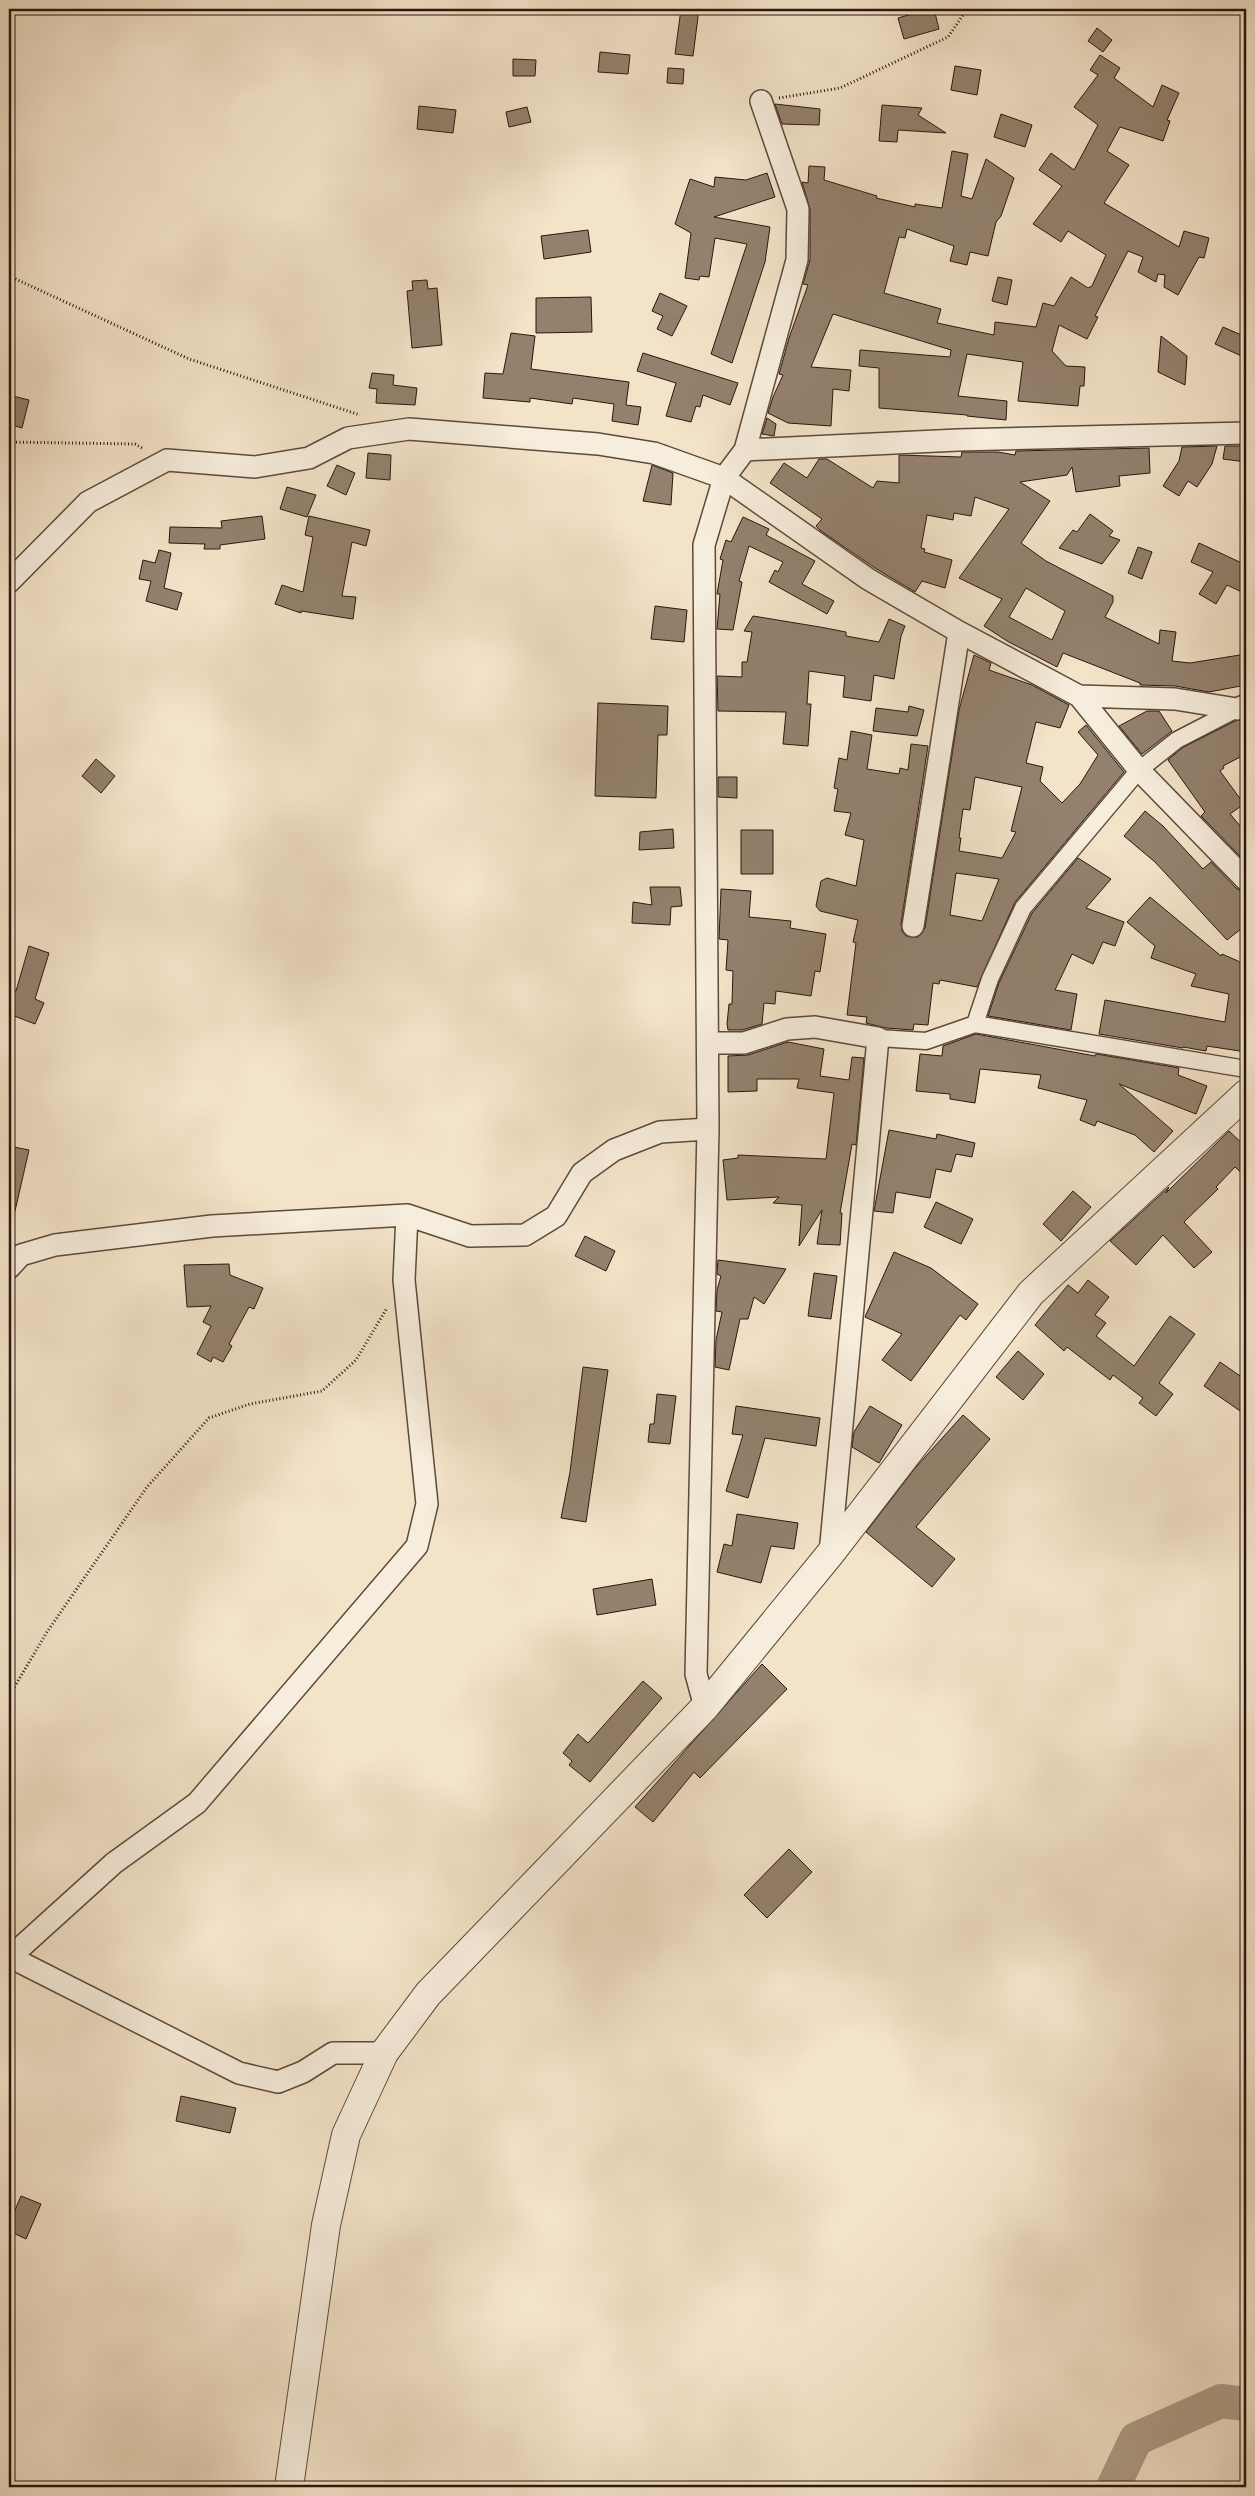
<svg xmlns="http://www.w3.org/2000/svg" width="1255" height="2496" viewBox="0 0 1255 2496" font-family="Vollkorn,serif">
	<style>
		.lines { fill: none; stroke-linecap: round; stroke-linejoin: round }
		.river { stroke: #af9e89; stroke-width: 34 }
		.building { fill: #93816e; stroke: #2a170c; fill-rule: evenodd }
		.pedestrian-casing { stroke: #5c4a3b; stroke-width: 19 }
		.minor-casing { stroke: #5c4a3b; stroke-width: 24 }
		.tertiary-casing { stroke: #5c4a3b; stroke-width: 30 }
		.path { stroke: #2a170c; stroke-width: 3; stroke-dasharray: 1 2.5; stroke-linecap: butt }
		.pedestrian { stroke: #f7eddc; stroke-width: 16 }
		.minor { stroke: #f7eddc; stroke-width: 21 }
		.tertiary { stroke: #f7eddc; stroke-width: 28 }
	</style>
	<rect width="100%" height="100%" fill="#f3e3c9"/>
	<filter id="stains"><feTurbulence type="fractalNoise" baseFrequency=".004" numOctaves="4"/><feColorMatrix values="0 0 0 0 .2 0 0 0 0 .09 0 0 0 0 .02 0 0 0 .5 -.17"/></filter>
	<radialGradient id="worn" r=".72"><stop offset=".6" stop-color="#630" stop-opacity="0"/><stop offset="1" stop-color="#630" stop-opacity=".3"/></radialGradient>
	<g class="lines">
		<path class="river" d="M1113 2487 1136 2439 1221 2401 1246 2404"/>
	</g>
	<path class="building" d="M681 9H699L693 56 675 54Z
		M929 9H934L939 29 904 39 898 18Z
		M1097 28 1112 40 1103 52 1088 41Z
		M600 52 630 55 628 74 598 72Z
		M1100 55 1120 68 1114 78 1153 107 1162 85 1179 93 1167 120 1170 121 1163 141 1120 127 1107 151 1129 165 1104 203 1179 247 1184 231 1209 238 1204 258 1199 257 1178 295 1164 287 1165 275 1158 274 1156 282 1138 272 1143 257 1128 251 1095 316 1098 317 1087 339 1059 325 1052 351 1066 366 1085 367 1084 386H1080L1078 406 1018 401 1023 362 967 354 958 396 1007 401 1006 420 967 416V415L879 408V368L859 366 860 350 950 357 951 350 833 314 811 367 851 370 849 391 833 389 831 426 788 423 768 413 773 397 783 375 779 374 789 338 808 285 803 284 810 260V209L802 182 808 183 809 166 825 167 824 180 877 196 876 198 915 207V204L942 208 952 151 968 154 961 196 972 199 986 159 1014 178 1001 216 996 222 988 256 970 252 967 265 950 261 954 246 907 229 905 238 899 237 884 293 941 309 937 323 994 335 995 322 1036 327 1043 303 1054 306 1071 277 1088 288 1092 286 1106 255 1068 231 1061 242 1033 224 1062 186 1039 170 1051 153 1074 170 1098 125 1074 107 1098 75 1090 70Z
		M513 59 536 60 535 76H513Z
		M955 66 981 70 977 95 951 90Z
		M668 68 684 69 683 84 667 83Z
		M775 104 820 109 819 125 782 124Z
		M882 105 922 108 918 115 946 133 898 130 897 142 879 141Z
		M419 106 456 110 453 133 417 129Z
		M527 107 531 122 509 127 506 112Z
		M1001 114 1032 125 1025 147 994 137Z
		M767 173 775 197 714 217 770 227 765 262 732 363 711 354 747 244 715 238 709 277 700 276 699 280 685 278 691 233 675 224 690 179 714 187 715 177 746 180Z
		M588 230 591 252 544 259 541 236Z
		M998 277 1012 280 1007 305 992 301Z
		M427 280 428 289 437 288 442 345 412 348 407 291 413 290 412 281Z
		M660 293 687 306 672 336 657 329 663 316 652 311Z
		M591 297 592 332 536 333V298Z
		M1223 327 1246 337V358L1215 344Z
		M511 333 535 336 531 369 629 382 626 405 641 407 638 425 612 421 614 404 573 398 572 404 530 398V402L483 398 485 373 503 374Z
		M1161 336 1187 356 1185 385 1158 372Z
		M643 353 738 383 730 405 703 395 700 407 696 406 691 422 666 416 676 383 637 371Z
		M372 373 394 375 393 385 417 388 415 405 376 403 377 389 369 388Z
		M9 395 29 400 22 428 9 424Z
		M767 418 776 424 774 436 762 434Z
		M1217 446 1212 464 1197 487 1188 481 1179 496 1163 486 1179 461 1182 447Z
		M1225 446H1246V462L1223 459Z
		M1149 448 1150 473 1119 476 1120 486 1076 492 1072 467 1067 475 1020 482 1050 501 1021 543 1046 561 1113 596V602L1105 617 1159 644 1160 630 1176 632 1172 661 1190 663 1246 654V685L1209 692 1175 686 1140 685V683L1063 653 1057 667 1007 641 984 626 1002 599 959 578 1009 509 975 497 971 516 954 513 953 520 927 515 921 548 925 549 924 552 952 560 945 588 922 581 915 592 875 568 821 531 816 526 822 519 770 483 784 463 807 478 819 459H827L873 488 877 481 899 483V455L961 457 962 452H998L1015 455 1016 451ZM1026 588 1065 611 1052 640 1009 617Z
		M368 453 391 455 390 480 366 478Z
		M337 465 355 473 346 495 327 486Z
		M652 465 673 473 671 505 643 501Z
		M287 487 316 495 307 517 280 509Z
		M1090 514 1113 531 1109 536 1120 540 1102 564 1059 548 1073 530 1077 532Z
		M262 516 265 539 220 545V549H204L205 544 169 543 170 527 222 528 221 521Z
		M309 516 370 530 366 546 352 542 342 596 356 597 353 619 301 611V613L275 604 282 585 303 592 313 537 305 535Z
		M743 517 769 529 766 535 815 561 802 584 834 601 827 614 769 582 775 570 778 572 783 562 749 546 739 581 742 582 733 630 717 629 720 594H717L723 560 720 559 726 540 731 542Z
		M1199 543 1246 565V594L1227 585 1216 604 1199 594 1213 572 1191 562Z
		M1138 547 1152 552 1142 579 1128 573Z
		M159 550 171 553 164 588 182 593 177 610 146 601 151 581 139 579 143 560 155 563Z
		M655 606 687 610 684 642 651 639Z
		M753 616 820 627 846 632V636L879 642 889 619 905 626 901 636 894 679 874 675 871 701 843 697 845 676 809 671 807 704H811L808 746 783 744 786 712 718 711 717 676 742 677V662H747L752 632 744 631Z
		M974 655 991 663 989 670 1032 685 1069 705 1060 728 1036 722 1026 763 1043 767 1040 781 1062 803 1080 784 1098 755 1078 732 1086 725 1124 772 1015 902 977 987 940 980 939 984 933 983 928 1025 914 1024 913 1030 886 1028 866 1023 867 1017 847 1015 856 943 853 942 858 920 820 911 816 906 821 881 827 878 856 886 864 840 845 835 851 813 834 811 838 789 834 788 839 758 847 760 851 731 872 735 867 769 899 774 900 768 908 770 911 744 928 746 901 924 902 931 906 936 918 937 925 928 959 710ZM975 777 1022 787 1011 831 1016 832 1002 858 959 851 961 838H959L963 809 970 810ZM956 873 999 879 982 921 950 915Z
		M598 703 668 706 667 735H658L656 798 595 796Z
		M909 706 924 710 917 736 873 731 876 708 908 712Z
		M1147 711H1159L1172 731 1142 754 1119 726Z
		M1246 719V754L1223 766 1224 768 1220 771 1244 804 1230 814 1246 833V862L1201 816 1205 812 1168 760 1182 748 1235 721Z
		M96 759 115 776 101 793 82 776Z
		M718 777H737V798L718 797Z
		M1145 811 1163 826 1203 869 1211 862 1237 889 1246 892V925L1227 940 1155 862 1124 836Z
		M673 829 674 848 639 850 640 832Z
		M741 830H773V874H741Z
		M1078 858 1111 879 1086 908 1124 922 1115 946 1103 942 1093 964 1072 954 1055 990 1077 994 1071 1030 988 1016 999 983 1032 913Z
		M650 887H680L682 906 671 907 670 925 632 923 633 902 652 905Z
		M721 889 751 891 749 917 791 921 790 928 826 934 820 972 815 971 811 996 776 991 775 1004 764 1003 762 1024 742 1030H728L727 1024 729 1004H732L733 971 726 970 728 940 719 939Z
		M1150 897 1221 956 1222 954 1238 961 1246 967V1052L1207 1046 1206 1051 1183 1047V1048L1099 1034 1105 1000 1225 1022 1229 994 1191 986 1196 974 1151 958 1155 946 1127 922Z
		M29 946 49 953 35 999 44 1003 35 1024 9 1014V998L12 989 16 991Z
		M976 1034 1095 1056 1096 1054 1179 1068 1178 1075 1207 1086 1196 1114 1119 1084 1173 1131 1154 1152 1135 1135 1097 1121 1095 1126 1080 1120 1087 1100 1038 1088 1041 1075 980 1069 975 1103 950 1099V1094L916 1091 920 1054 942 1056 943 1046Z
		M788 1042 824 1049 820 1076 849 1080 852 1057 864 1058 856 1145 852 1144 840 1213H842L840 1245 817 1244 822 1210 799 1246 802 1205 773 1203 779 1197 727 1200 723 1160 738 1158V1155L826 1159 834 1093 797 1088 799 1079H757V1091L728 1092V1056L748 1055Z
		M889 1130 936 1139 937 1134 975 1143 972 1157 956 1154 951 1172 936 1169 930 1198 896 1192 893 1213 874 1211Z
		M1229 1131 1246 1147V1177L1235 1167 1216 1187 1218 1189 1184 1222 1212 1252 1194 1268 1163 1235 1136 1265 1110 1241 1169 1187 1166 1193Z
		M9 1146 29 1150 15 1211 9 1210Z
		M1073 1191 1091 1207 1061 1241 1043 1224Z
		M936 1202 973 1219 961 1244 924 1227Z
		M585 1236 615 1251 606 1271 575 1256Z
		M894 1252 931 1268 978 1304 966 1320 960 1315 911 1381 882 1360 902 1334 865 1317Z
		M718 1260 786 1269 764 1304 754 1297 748 1319H740L729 1370 715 1367 716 1340 722 1312 716 1311 717 1290 721 1276 717 1274Z
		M229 1264 230 1275 263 1288 254 1309 249 1307 229 1344 232 1346 223 1362 213 1357 211 1362 197 1354 211 1326 203 1322 211 1306 187 1307 184 1265Z
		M814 1273 837 1276 831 1319 808 1316Z
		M1088 1280 1109 1297 1095 1315 1106 1323 1096 1336 1134 1366 1170 1316 1195 1334 1159 1383 1173 1394 1156 1416 1139 1403 1143 1398 1113 1375 1110 1380 1067 1347 1064 1351 1035 1325 1068 1285 1078 1293Z
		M1018 1351 1044 1374 1023 1400 996 1377Z
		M1220 1362 1246 1380V1415L1204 1386Z
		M583 1367 608 1370 586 1522 561 1518 570 1472Z
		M657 1394 676 1396 670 1444 648 1442 650 1424H654Z
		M736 1406 820 1418 816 1446 765 1438 748 1498 726 1491 743 1435 732 1434Z
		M870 1406 902 1425 879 1463 852 1447 854 1432Z
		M963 1415 990 1439 916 1527 955 1559 932 1587 866 1532 916 1467Z
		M737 1514 798 1523 794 1549 771 1546 761 1583 717 1572 724 1544 732 1546Z
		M652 1579 656 1605 597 1615 593 1589Z
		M762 1664 787 1689 700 1778 694 1772 653 1822 635 1807Z
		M643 1681 662 1698 590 1782 569 1765 572 1761 563 1753 578 1734 588 1743Z
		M789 1849 812 1872 767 1918 744 1895Z
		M181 2096 236 2108 230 2133 176 2121Z
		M21 2196 41 2204 26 2239 9 2231V2224Z"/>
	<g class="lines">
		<defs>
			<path id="pedestrian" d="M975 1024 990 979 1023 908 1139 770 1177 740 1237 709
				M878 1038 926 1041 975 1024 1246 1069"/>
			<path id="minor" d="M745 450 797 260 798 209 761 101
				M9 582 88 502 167 460 255 467 309 458 348 438 409 429 598 444 654 453 724 478 868 579 959 632 1079 696 1175 699 1237 709 1246 705
				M1079 696 1139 770 1246 880
				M913 926 959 632
				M708 1043H744L787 1029 815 1027 878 1038 830 1554
				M9 1268 21 1255 55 1245 212 1226 407 1215 470 1236 525 1235 556 1216 582 1173 614 1150 660 1132 708 1129
				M705 1707 696 1674 708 1129 704 545 724 478 745 450 958 440 1246 433
				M10 1957 239 2073 278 2082 303 2072 333 2053H384
				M9 1958 114 1863 197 1803 417 1546 427 1504 404 1280 407 1215"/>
			<path id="tertiary" d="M289 2487 326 2225 346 2135 384 2053 428 1994 705 1707 830 1554 1031 1293 1246 1094"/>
		</defs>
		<use href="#pedestrian" class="pedestrian-casing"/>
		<use href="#minor" class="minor-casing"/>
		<use href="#tertiary" class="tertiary-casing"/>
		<path class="path" d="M779 98 840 88 948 37 967 9
			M9 276 189 359 360 415
			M9 442 135 444 144 449
			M9 1696 47 1632 147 1487 209 1418 250 1404 322 1391 356 1360 387 1308"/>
		<use href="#pedestrian" class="pedestrian"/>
		<use href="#minor" class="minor"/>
		<use href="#tertiary" class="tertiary"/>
	</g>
	<rect width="1255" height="2496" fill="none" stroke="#f3e3c9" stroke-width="30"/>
	<rect x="10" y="10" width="1235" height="2476" fill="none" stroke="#2a170c" stroke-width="2.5"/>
	<rect x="15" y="15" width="1225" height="2466" fill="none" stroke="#2a170c"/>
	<rect width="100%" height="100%" filter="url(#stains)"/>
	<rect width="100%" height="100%" fill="url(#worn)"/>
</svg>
